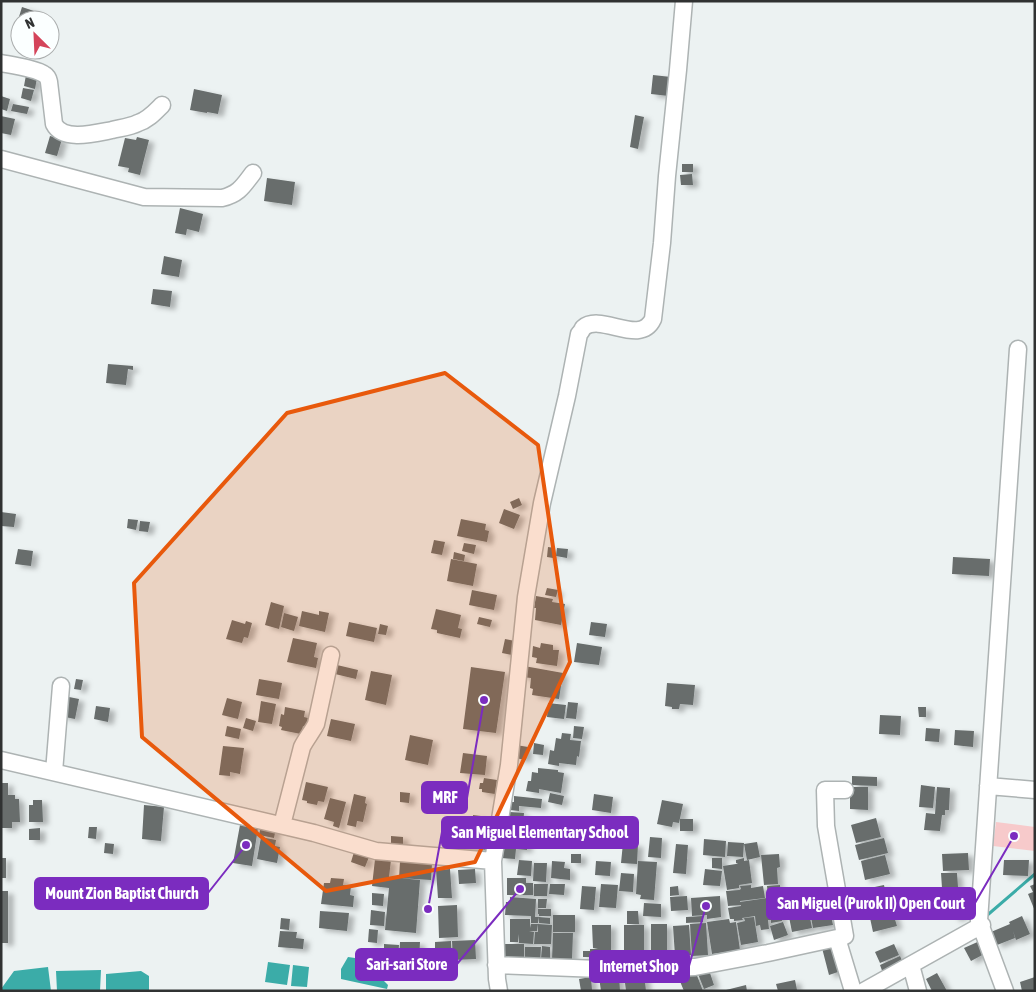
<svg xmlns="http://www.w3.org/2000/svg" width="1036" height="992" viewBox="0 0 1036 992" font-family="'Asap Condensed',sans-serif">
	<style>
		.green { fill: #f7cacb }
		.water { fill: #3baca8 }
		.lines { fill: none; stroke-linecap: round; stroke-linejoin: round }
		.stream { stroke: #3baca8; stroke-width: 3 }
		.building { fill: #676d6c; filter: url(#shadow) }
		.minor-casing { stroke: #adb3b3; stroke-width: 19 }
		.minor { stroke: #fff; stroke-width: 16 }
		.marked { fill: #e8590c; fill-opacity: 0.2; stroke: #e8590c; stroke-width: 4; stroke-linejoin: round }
		.leader { fill: none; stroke: #7b2cbf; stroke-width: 2 }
		.callout-dot { fill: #7b2cbf; stroke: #fbffff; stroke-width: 2 }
		.callout { fill: #7b2cbf; stroke: #7b2cbf; stroke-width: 2 }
		.callout-label { font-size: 16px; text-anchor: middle; font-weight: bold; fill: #fff }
	</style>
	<defs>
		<filter id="shadow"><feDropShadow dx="5.5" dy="3" stdDeviation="2.5" flood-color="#0004"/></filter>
	</defs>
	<rect width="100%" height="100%" fill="#ecf2f2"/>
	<path class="green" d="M996 822 1035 827V851L993 846Z"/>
	<path class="water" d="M348 957 362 959 388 985 387 989 341 979V969Z
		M268 962 290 965 287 985 265 982Z
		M293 965 309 967 307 987 291 986Z
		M48 967 51 991H1V989L14 971Z
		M101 970 100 991H57L56 971Z
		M141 971 149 976V991H106V974Z"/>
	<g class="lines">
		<path class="stream" d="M984 918 1035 874"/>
	</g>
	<path class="building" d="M22 7 37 12 35 20H18Z
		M26 75 37 78 35 89 24 86Z
		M653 75 671 77 669 96 651 94Z
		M23 88 34 90 31 101 21 98Z
		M194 89 222 95 218 114 207 112V113L190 110Z
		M1 96 10 99 7 111 1 109Z
		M13 104 29 107 27 114 11 111Z
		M635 115 644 117 638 149 630 147Z
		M1 116 15 119 11 135 1 133Z
		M50 136 62 139 57 156 45 153Z
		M137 137 149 140 140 175 128 172 129 168 118 166 125 138 136 140Z
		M682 164H693V172H682Z
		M692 174 693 185H681L680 175Z
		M267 178 295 182 292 205 264 201Z
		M180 208 203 214 199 232 187 229 186 235 175 233Z
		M164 256 182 260 179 277 161 274Z
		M153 289 172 291 170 307 151 304Z
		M108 364 133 366V370L128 369 126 385 106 383Z
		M519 498 522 505 513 509 510 502Z
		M504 509 520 515 514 529 499 523Z
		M1 512 16 514 14 527 1 526Z
		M128 519 138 520 136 530 127 528Z
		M461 519 486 524 485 530 489 531 487 542 457 536Z
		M140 521 150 522 148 532 139 531Z
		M434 540 445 542 442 555 431 553Z
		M464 543 476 545 474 554 462 551Z
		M548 547 555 548 553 558 547 557Z
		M557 548 568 549 567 558 556 556Z
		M18 549 33 551 31 566 15 564Z
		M454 552 465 555 464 561 453 559Z
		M953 557 990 559 989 576 952 574Z
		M451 559 477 564 473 586 447 581Z
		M547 588 558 590 556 597 545 595Z
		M472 590 497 595 494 610 469 605Z
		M536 596 553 599 552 602 565 604 561 625 535 620 536 608H534Z
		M271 602 284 606 279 629 265 625Z
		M436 609 461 615 458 628 462 629 460 638 437 633V630L431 629Z
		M302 611 319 615V611L329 613 325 632 299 626Z
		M284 613 298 617 294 631 281 627Z
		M479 617 492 620 490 627 477 624Z
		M232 620 245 624 246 621 252 623 248 638 244 637 242 643 226 639Z
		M349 622 377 628 374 642 346 636Z
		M591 622 607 624 605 637 589 635Z
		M380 624 388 626 386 635 378 634Z
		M293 638 317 643 314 657 318 658 316 668 287 662Z
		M505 639 515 641 512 655 502 653Z
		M541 643 553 645V650H559L557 666 536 663 537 658 532 657 533 646 540 648Z
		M577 643 602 647 599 665 574 662Z
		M337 665 358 670 356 679 335 674Z
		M524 666 563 673 559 699 532 695 533 689 530 688 531 678 522 677Z
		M471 667 505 672 496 733 463 729Z
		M371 671 392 675 386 705 365 700Z
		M76 679 83 680 81 690 74 689Z
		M259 679 282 683 279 699 256 695Z
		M667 683 695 685 693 705 680 704 679 709H672V707L665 706Z
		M64 696 79 699 75 719 60 716Z
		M227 698 242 702 238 719 222 715Z
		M261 701 276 704 272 724 258 722Z
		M568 702 578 703 576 719 566 718Z
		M548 703 566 705 564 719 547 717Z
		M96 706 110 708 108 722 94 719Z
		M285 707 305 711 304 717 308 718 307 726H303L301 734 281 730 282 727 279 726 281 714 284 715Z
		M918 707H926V717H919Z
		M880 715 901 716 900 735 879 734Z
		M246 718 256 721 253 731 243 728Z
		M331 719 355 724 351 741 327 736Z
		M227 726 241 729 239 739 225 736Z
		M574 726 584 727 582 739 573 738Z
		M926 728 940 729 939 742 925 741Z
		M955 730 974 731 973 747 954 745Z
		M562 733 571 734 570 740 581 741 579 757 577 756 576 765 559 763V766L548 764 550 750 554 751 556 738 561 739Z
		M410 735 433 740 428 765 405 760Z
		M534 743 544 745 543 755 533 754Z
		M516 745 528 747 526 760 515 758Z
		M223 746 244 748 240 774 230 772V776L219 775Z
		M463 753 487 756 485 775 460 773Z
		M538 768 558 770V772L564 773 561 793 539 789V793L526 791 528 781H531L532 772 538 773Z
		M852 776 877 777V786L852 785Z
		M484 778 497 780 495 794 482 792V789H479L480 783H483Z
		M306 782 328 787 324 802 318 801 317 805 307 803V801L302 800Z
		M1 783H8V795H15V799H19L20 822H12V828H1Z
		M921 785 935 787 933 808 919 807Z
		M850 787H868V810L850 809Z
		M937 787 950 788 949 810H945V815H942L940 831 924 830 926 813 935 814Z
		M400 792 410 793 409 803 400 802Z
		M550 793 564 796 562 805 548 802Z
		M354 794 366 797 365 803 367 804 363 822 357 821 356 827 347 825Z
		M594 794 613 797 611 813 592 810Z
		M514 796 542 799 541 808 519 806V811L510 810 511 802H514Z
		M330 798 346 802 339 828 333 826 334 822 324 819Z
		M33 800H42L43 822H29V805H33Z
		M662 800 683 804 679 823 673 822 672 827 657 824Z
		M144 805 164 807 161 841 142 839Z
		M510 812 524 813 523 826H528L527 850 516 849 515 859 501 858 502 845 507 846Z
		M473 815 481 816 480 822 493 823 491 834 459 830 460 819 473 821Z
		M876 818 881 837 856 843 851 825Z
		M680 819H693V831H680Z
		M240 825 258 828 252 866 233 863Z
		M261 826 276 828 274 838 259 835Z
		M89 827H97L96 839 88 838Z
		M40 828V840H29V829Z
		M459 831 489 835 487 850 457 846Z
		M391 836 403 837V846L391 845Z
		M261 837 276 840 275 846 280 847 277 863 257 859Z
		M650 837 662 838 661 858 648 857Z
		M884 838 888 853 859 860 855 845Z
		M704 839 726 841 725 857 703 855Z
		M728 842 744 843 743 857 727 856Z
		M757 842 760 857 747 860 744 844Z
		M105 843 114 844 113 854 104 853Z
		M623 843 638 844 637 864 621 863Z
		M676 844 688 845 686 874 673 873Z
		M354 852 369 857 365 867 351 862Z
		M968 853 969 870 943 871 942 854Z
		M571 854H581V863H571Z
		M779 854 780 867 777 868 778 884 764 885 761 855Z
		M885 855 890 874 865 880 861 861Z
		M1 858H6V878H1Z
		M712 858H722V869L712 868Z
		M744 858V861L749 860 752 883 739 885V888L727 890 723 866 736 864 737 870 736 864 738 863H736V860Z
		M375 859 391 860 389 877 420 880 416 933 385 930 389 888 372 886Z
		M519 860 532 861 531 876 517 875Z
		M1004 860H1029L1028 876 1003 875Z
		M400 861 432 864 431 880 399 878Z
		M552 861 565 862 564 868 570 869V880L551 878Z
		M596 861 611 862 610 876 595 875Z
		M638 861 657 862 654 900 640 899 641 895 636 894Z
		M534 863H547L546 882 533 881Z
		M450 869 452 898H438L436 870Z
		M475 869 476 883 459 884 458 870Z
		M705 869 722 871 720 886 703 885Z
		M621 873 634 874 633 892 619 891Z
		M941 873H957L958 887 942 888Z
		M331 878 344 879 343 885 351 886 350 895 354 896 353 907 321 904 324 883H330Z
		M507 878H526V883H533V895H507Z
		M534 884H548L547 896H534Z
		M550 884H565L564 895 549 894Z
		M601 884 618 885 616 908 599 907Z
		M1035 884V911L1028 894 1033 892 1030 886Z
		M751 885V888L763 886 765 898 740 901V902L767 898 769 912 781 911 782 921 771 923V920H768L769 929 761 930 760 925 756 926 755 916 742 918 743 920 734 921V919H730L728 908 741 906V905L728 906 726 891 739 890 741 889 740 886Z
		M780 885 782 904 769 906 767 886Z
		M884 885 886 894 872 897 870 888Z
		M582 886 596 887 594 910 580 909Z
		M678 886 679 895 670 896V887Z
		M1 891H8V943H1Z
		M372 893 384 894 383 906 372 905Z
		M687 896 688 910 671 911 670 897Z
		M720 896 721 917 707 919V915L692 916 691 898Z
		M510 897 536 899 535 917H539L538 923H531V916L505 915 506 902H510Z
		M969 897 975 910 955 919 949 907Z
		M538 899H547L546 908H538Z
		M828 902 833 925 813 928 809 906Z
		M644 903 661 904V917L643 916Z
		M457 905 458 937 439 938 438 906Z
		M808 908 812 928 792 932 788 912Z
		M538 909H551V916H539V914H538Z
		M371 910 385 912 384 926 370 925Z
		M320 911 349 913 347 931 319 928Z
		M627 911H638L639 924H627Z
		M893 913 897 926 873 932 870 918Z
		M553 915H575V932H553Z
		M703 916V922L686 923V917Z
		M1022 916 1030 934 1016 940 1013 931 1015 938 997 945 991 932 1010 924 1009 922Z
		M539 917 550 918V924L539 923Z
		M754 917 758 942 741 945 737 923 745 921 744 918Z
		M281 918 290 919 289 930 280 929Z
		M510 919H530V928L531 924H538L537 931H529L534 932 533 944 519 943V934L518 942H510Z
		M729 919 730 923 736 922 740 950 712 954 707 922Z
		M783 922 788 935 774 940 770 926Z
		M706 923 708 955 692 956 690 924Z
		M538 924 552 925 551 944H534L535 932H538Z
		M651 924H667V953L651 954Z
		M592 925H611V950H597V957H583V951H590V949H598L593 948Z
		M624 925H644V962L629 963 628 952H624Z
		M689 925 691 955 675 956 673 926Z
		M369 929 378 930 377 943 368 942Z
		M280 931 297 932 296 938 304 939 303 949 278 947Z
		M553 933H573L572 960H552Z
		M475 940 476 959 453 960 452 941Z
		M982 940 988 952 971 961 964 948Z
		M451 941V952H435V942Z
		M400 942H420L419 961 399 960Z
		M384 944 399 945 398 959H384Z
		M504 944H524V962H504Z
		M894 944 899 955 880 963 875 952Z
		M834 945 841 971 829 975 822 948Z
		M542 946 550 947V959H541Z
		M525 947H541L540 963 525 962Z
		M900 956 905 967 884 976 880 965Z
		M709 970 714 985 704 989 698 974Z
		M644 973 646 991H626L624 975Z
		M696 973 703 991H684L679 979Z
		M937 973 947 991H932L926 979Z
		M619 975 620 991H601L599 977Z
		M591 977 592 990 581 991 579 979Z
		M1035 977V991H1022L1020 982Z
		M795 980 797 990 778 991 776 984Z
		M746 985 747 991H726V990Z"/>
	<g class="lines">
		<defs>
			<path id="minor" d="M1 63C11 65 38 69 45 75 48 77 48 78 49 82L54 124C63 142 96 133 112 130 120 128 130 127 138 123 148 120 155 112 162 105
				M1 159 144 197 222 198C239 194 243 186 253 173
				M1 760 314 833 376 851 493 861 497 979 499 991
				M54 772 61 686
				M988 786 1035 790
				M282 825 302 747C306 739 312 732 316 724L331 655
				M493 861 509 765 526 597 542 503 567 396 579 334C580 333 583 329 583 328 601 312 640 347 653 319L662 243 667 176 678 70 684 1
				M837 938 845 936 826 826 825 790H845
				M496 965 625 970 695 967 768 953 837 938 853 991
				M911 965 918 991
				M864 991 982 925
				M1005 991 979 921 1018 349"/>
		</defs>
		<use href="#minor" class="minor-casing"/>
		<use href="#minor" class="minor"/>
	</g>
	<path class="marked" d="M445 373 538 445 570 662 475 862 326 891 142 737 134 583 287 413Z"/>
	<path class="leader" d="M484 700L467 798M428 909L442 832M246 845L208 893M1014 836L975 903M520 889L457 964M706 906L689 966"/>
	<g class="callout-dot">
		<circle cx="484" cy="700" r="5"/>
		<circle cx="428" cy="909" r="5"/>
		<circle cx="246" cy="845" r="5"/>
		<circle cx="1014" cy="836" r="5"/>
		<circle cx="520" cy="889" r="5"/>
		<circle cx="706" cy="906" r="5"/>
	</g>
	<g class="callout">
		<rect x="422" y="782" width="45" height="31" rx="5"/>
		<rect x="442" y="817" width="196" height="31" rx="5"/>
		<rect x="35" y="878" width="173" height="31" rx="5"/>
		<rect x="767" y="888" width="208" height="31" rx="5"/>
		<rect x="356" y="949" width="101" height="31" rx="5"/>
		<rect x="590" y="951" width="99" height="31" rx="5"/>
	</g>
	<g class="callout-label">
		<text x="445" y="803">MRF</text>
		<text x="540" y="838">San Miguel Elementary School</text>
		<text x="122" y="899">Mount Zion Baptist Church</text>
		<text x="871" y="909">San Miguel (Purok II) Open Court</text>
		<text x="407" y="970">Sari-sari Store</text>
		<text x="639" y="972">Internet Shop</text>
	</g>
	<rect width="1036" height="992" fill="none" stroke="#303232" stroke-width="5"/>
	<g transform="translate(35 35) rotate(336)"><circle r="24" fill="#fbffff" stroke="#aaadad"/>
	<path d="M0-4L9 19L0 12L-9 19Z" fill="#d4445a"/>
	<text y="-8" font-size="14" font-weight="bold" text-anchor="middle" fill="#303232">N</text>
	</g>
</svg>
